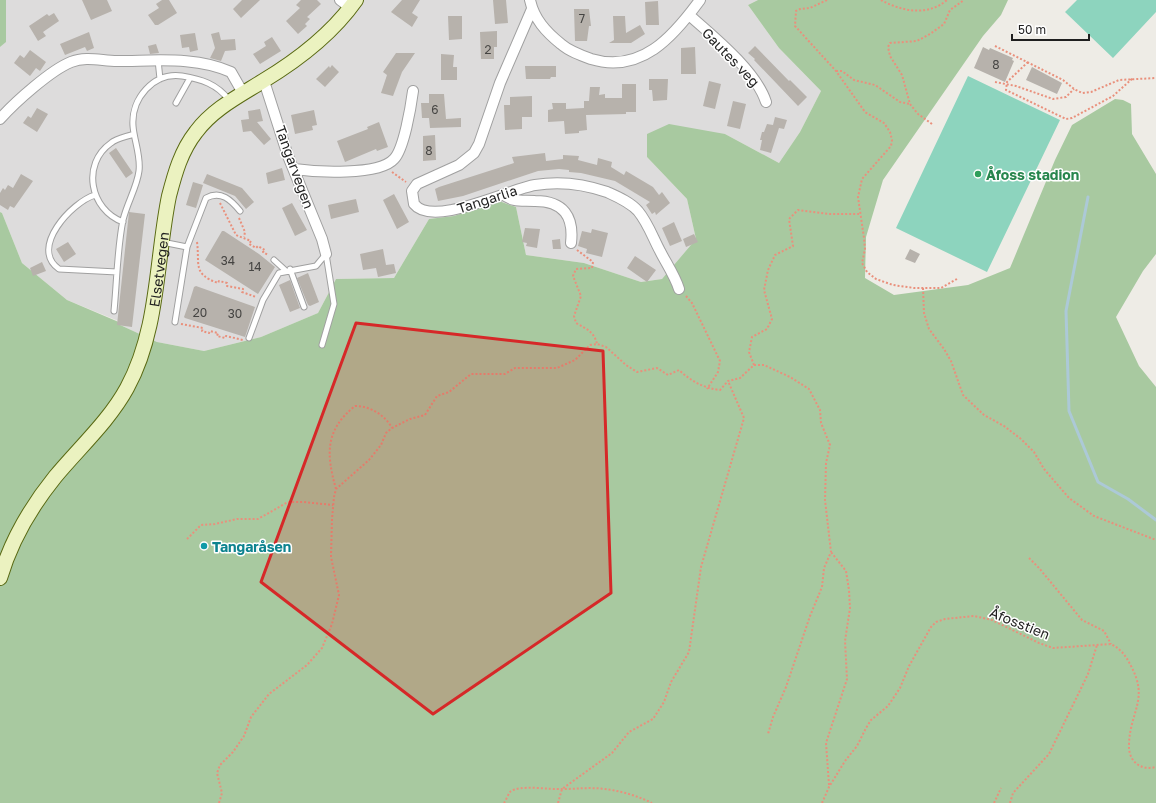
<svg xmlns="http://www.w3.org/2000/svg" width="1156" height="803" viewBox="0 0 1156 803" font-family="'Golos Text',sans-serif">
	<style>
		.residential { fill: #dddcdc }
		.forest { fill: #a8c9a0 }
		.pitch { fill: #8dd4be }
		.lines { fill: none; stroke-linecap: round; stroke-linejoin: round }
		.stream { stroke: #acc9d7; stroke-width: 3 }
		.building { fill: #b7b2ac }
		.lane-casing { stroke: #a0a0a0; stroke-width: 7 }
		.street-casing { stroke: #a0a0a0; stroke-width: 12 }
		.secondary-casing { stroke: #596912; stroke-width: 16 }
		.path { stroke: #e9907c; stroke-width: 2; stroke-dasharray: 2 2; stroke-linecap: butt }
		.lane { stroke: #fff; stroke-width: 5 }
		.street { stroke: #fff; stroke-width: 10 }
		.secondary { stroke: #ebf2c0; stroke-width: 14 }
		.marked { fill: #d62828; fill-opacity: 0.2; stroke: #d62828; stroke-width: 3; stroke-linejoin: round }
		.leisure-dot { fill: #2e9e5b; stroke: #fff; stroke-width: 1.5 }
		.culture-dot { fill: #0f9aa8; stroke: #fff; stroke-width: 1.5 }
		.labels { text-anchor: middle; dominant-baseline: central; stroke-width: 3; stroke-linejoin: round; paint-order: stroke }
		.number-label { font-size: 12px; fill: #454442 }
		.street-label { font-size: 14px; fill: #1f1f1f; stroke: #fff }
		.leisure-label { font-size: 14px; font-weight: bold; fill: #27864d; stroke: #fff; text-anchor: start }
		.culture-label { font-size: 14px; font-weight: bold; fill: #0d838f; stroke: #fff; text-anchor: start }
	</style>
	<rect width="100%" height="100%" fill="#eeece6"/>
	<path class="residential" d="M6 0H758L748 5 779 48 821 91 800 132 779 163 725 134 647 157 687 199 696 239 662 279 641 282 584 263 526 255 516 207 499 201 454 216 429 219 394 278 336 279 318 313 261 337 204 351 157 342 118 324 121 322 67 300 22 263 2 213 0 212V47L6 41Z"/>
	<path class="forest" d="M0 0H6V42L0 47Z
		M758 0H1008L1001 15 983 36 883 180 866 237 865 278 894 295 968 285 1010 268 1055 160 1072 125 1115 99 1123 100 1131 104 1132 134 1156 174V254L1143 271 1116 317 1139 366 1156 387V803H0V212L2 213 22 263 67 300 121 323 118 324 157 342 204 351 261 337 318 313 336 279 394 278 429 219 454 216 499 201 516 207 526 255 584 263 641 282 662 279 696 239 687 199 647 157V134L669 124 725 134 779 163 800 132 821 91 779 48 748 5Z"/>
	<path class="pitch" d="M1077 0H1156V12L1113 58 1065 12Z
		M968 76 1060 120 987 272 896 228Z"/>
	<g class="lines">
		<path class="stream" d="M1088 197 1066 311 1069 411 1098 482 1128 499 1156 520"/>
	</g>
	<path class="building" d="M82 0H107L112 11 91 20Z
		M162 0H169L177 13 158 25H155L148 15 159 8 156 4Z
		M242 0H260L241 18 233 9Z
		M301 0H317L321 4 307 17 310 19 305 24 307 26 298 34 286 21 300 8 296 5Z
		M402 0H420L412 13 418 17 412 27 391 12Z
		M493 0H506L508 23 495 24Z
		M658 1 659 25H646L645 2Z
		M574 9H589L591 26H589L587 41H575Z
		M54 13 59 21 43 32 46 36 38 41 29 26 47 14 49 16Z
		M448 16H462V39L449 40Z
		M613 16H625L626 33 640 25 645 34 631 43H609L614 40Z
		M497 31V47H494V59H481L480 32Z
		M89 32 94 48 87 51 85 47 65 55 60 44Z
		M219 32 221 40 235 39 236 50 225 51 221 61 210 58 215 48 211 34Z
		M195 33 198 50 190 52 189 47 182 48 180 35Z
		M272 37 281 51 260 64 253 54 266 46 264 42Z
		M156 44 159 53 150 54 148 46Z
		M755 46 789 81 790 80 807 97 798 106 754 60 755 59 748 53Z
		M695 47 696 74H681V48Z
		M983 47 989 50 990 48 1013 58 1012 60 1014 61 1005 82 974 68Z
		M30 50 46 62 40 71 36 68 30 76 14 63 20 55 24 58Z
		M396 53H415L402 72 393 96 381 93 387 75 383 72Z
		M441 54 454 55 453 67H457V80H441Z
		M332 65 339 72 325 87 316 79 329 66 330 68Z
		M525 66H556V77H551L550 79H526Z
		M1032 67 1062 83 1057 94 1026 80Z
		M649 79H668L667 100 653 101 652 90H649Z
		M709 81 721 84 715 109 703 106Z
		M622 84H636V112H626V114L586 115 587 130 579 131V133L565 134 564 121 548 122V110L553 109 552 103H566V109L584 108V101H589L590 87H600L599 95 605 94V98H622Z
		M429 94H444L446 119 461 118V127L430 128 429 118H422L421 103H429Z
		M532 96V117H522V129L505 130 504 105H510V97Z
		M733 101 746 104 740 129 727 126Z
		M37 108 48 114 37 132 23 123 28 116 31 118Z
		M260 109 263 121 257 122 271 139 264 145 251 131 243 132 241 120 249 119 248 111Z
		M314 110 317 125 312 126 313 130 295 134 291 115Z
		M775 117 787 120 784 129 779 128 771 153 760 150 762 140H760L762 132H764L767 124 773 125Z
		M379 122 388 147 377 151 376 149 345 162 337 141 368 129 367 127Z
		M435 135 436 160 423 161V136Z
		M116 148 133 173 126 178 109 153Z
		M545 153 546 161 563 159V155L579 156 578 160 597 165 598 158 612 162 611 167 624 175 626 171 653 187 659 195 662 192 670 203 656 215 655 212 652 214 646 205 650 202 615 181 581 173 569 172V170L559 169 538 171 463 196 438 201 435 189 439 187 514 163 512 157Z
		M282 168 285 180 268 184 266 173Z
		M21 174 33 181 14 208 10 206 8 210 0 205V193L3 188 5 190 8 185 13 188Z
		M207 174 242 188 254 202 246 209 235 196 203 183Z
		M193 182 203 185 196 208 186 205Z
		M394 194 409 222 397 229 383 200Z
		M356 199 359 212 331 219 328 205Z
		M292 203 307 230 295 236 282 208Z
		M129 212 145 214 132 327 117 325Z
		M674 222 682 241 670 246 662 228Z
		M525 228 540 229 537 248 526 246 527 243 522 242Z
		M592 229 608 233 602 257 586 253 587 249 578 246 582 231 591 233Z
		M222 231H224L259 254 275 267 258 294 205 260Z
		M694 234 698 242 686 247 683 239Z
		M560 239 561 249H553L552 240Z
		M68 242 76 254 64 262 56 249Z
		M383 249 386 265 394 264 396 273 378 277 376 268 363 270 360 254Z
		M910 249 920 254 915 263 905 259Z
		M635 256 656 270 647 282 627 268Z
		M42 262 46 271 33 276 30 268Z
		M308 273 319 302 310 306 308 305 297 278Z
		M290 280 300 308 290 312 279 285Z
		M196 286 255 307 245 337 185 318 184 317 190 300 194 287Z"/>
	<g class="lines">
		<defs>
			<path id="lane" d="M158 60 160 79
				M176 103 190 78
				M95 195C72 202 29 248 59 269L117 272
				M123 222C90 210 81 164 111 143 117 138 126 137 134 134
				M162 242 187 247 175 322
				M187 247 206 198C221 190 231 200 240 211
				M274 260 285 270
				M290 269 304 307
				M114 311C117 281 117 250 123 220 127 203 137 187 139 171 141 156 134 140 133 126 131 99 153 72 182 76 201 79 217 84 229 100
				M249 338 263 300 279 273 316 266 326 254
				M322 345 334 304 326 254"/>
			<path id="street" d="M340 0 351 8
				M530 0C534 19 546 32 561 44 569 51 580 55 591 59 641 74 673 37 700 0
				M532 9 500 83 479 144 474 153 459 165 417 184 412 191 414 204C433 228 509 189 535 185 559 181 584 184 607 192 618 197 630 202 638 211 648 223 653 238 660 251 666 263 675 276 679 289
				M689 15C714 37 756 71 766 102
				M264 81 288 156 322 239 326 254
				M0 119C15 102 51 70 71 62 86 56 102 61 117 61 155 61 196 56 231 72L243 93
				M294 169C315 172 379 176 394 159 404 149 411 106 413 91
				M503 194C513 203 522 200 535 201 564 201 574 217 571 243"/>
			<g id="secondary">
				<path id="s1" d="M0 578C11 541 30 508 55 477 79 448 109 421 127 388 159 330 156 259 169 196 175 173 181 151 196 132 213 109 239 96 263 81 298 60 332 34 356 0"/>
			</g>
		</defs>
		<use href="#lane" class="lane-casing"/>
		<use href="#street" class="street-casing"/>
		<use href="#secondary" class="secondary-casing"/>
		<path class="path" d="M827 0 810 8 800 9 796 11 795 26 836 71 865 112 884 123 890 132 892 140 891 146 862 179 858 197 864 238 865 249 862 263 867 272 876 279 893 285 914 288H941L957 279
			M881 0C901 11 927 17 947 0
			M995 46 1063 80 1074 89 1082 93 1091 92 1119 80 1156 78
			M1028 62 1007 82 1006 90 1066 119 1072 118 1113 96 1133 78
			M836 71H842L854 80 875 85 900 102 910 104
			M995 82 1016 86 1053 99 1066 97 1074 89
			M932 124 918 114 910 104 902 75 890 56 888 47 890 43 917 41 930 34 944 24 950 10 964 0
			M392 172 406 182
			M220 203 236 235 251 241 249 244 256 248 258 246 265 250 263 252 268 255
			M239 218 245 232 244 237
			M197 242C200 264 192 274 218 283L219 281 227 283V286L243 289 242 292 256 297
			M577 250 593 262 592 268 576 269 573 276 581 296 574 316 576 323C586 329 594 331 597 344
			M923 288 924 313 929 329 944 349 951 361 963 395 984 415 1004 426 1021 439 1034 452 1044 469 1069 498 1094 516 1156 540
			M686 296 692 303 720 361 718 372 707 389
			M181 324 203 328 202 331 209 333 210 331 218 333 217 336 225 338 226 336 243 340
			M754 365 749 352 752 337 767 329 772 319 764 290 768 270 775 255 793 246 789 219 798 210 829 214H859
			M336 489C326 454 325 430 355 406 370 406 385 415 392 428
			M187 539 201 525 215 524 237 519H258L288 502H303L333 505
			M1029 558 1039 568 1082 620 1104 631 1111 644
			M829 785 826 743 847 679 845 641 850 608 849 590 846 571 831 552
			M219 803 222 793 217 773 220 765 233 752 244 736 251 717 269 694 307 665 322 648 332 624 339 595 331 557 332 519 334 497 336 489 369 460 381 445 386 433 392 428 410 419 425 415 437 396 449 392 471 374H505L515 368H557L575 360 590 345 597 344 606 347 626 365 637 372 657 368 668 375 679 370C691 381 703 388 720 390L728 381 740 378 754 365H764L790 377 809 389 820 410 821 423 830 445 826 463 825 500 831 552 824 568 822 587 810 616 786 687 773 717 768 734
			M504 803C506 800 508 795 510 792 519 784 551 790 562 789 577 789 590 787 605 789 621 791 638 796 652 803
			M558 803 562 789 612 753 629 732 653 719 664 702 671 682 689 652 701 567 744 418 728 381
			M822 803 829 787 845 761 857 746 866 728 871 720 888 706 900 688 909 666 931 627 936 622 945 619 974 616 992 620 1039 643 1053 648 1111 644C1121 649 1126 656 1131 666 1149 699 1130 712 1129 744 1128 761 1140 771 1156 767
			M994 803 1001 788
			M1010 803 1013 793 1049 754 1088 674 1097 645"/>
		<use href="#lane" class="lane"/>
		<use href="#street" class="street"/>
		<use href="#secondary" class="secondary"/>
	</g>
	<path class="marked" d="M356 323 603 351 611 593 433 714 261 582Z"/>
	<circle class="leisure-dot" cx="978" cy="174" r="4"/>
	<circle class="culture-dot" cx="204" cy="546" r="4"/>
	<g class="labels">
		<g class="number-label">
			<text x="582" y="18">7</text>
			<text x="488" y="49">2</text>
			<text x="996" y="64">8</text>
			<text x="435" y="109">6</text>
			<text x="429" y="150">8</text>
			<text x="228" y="260">34</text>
			<text x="255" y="266">14</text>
			<text x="200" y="312">20</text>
			<text x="235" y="313">30</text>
		</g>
		<g class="street-label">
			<text transform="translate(731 57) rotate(46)">Gautes veg</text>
			<text transform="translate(295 167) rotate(70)">Tangarvegen</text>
			<text transform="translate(487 199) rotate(-18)">Tangarlia</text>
			<text stroke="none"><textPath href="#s1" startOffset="354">Elsetvegen</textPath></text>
			<text transform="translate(1020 623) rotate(22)">Åfosstien</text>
		</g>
		<g class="leisure-label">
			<text x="986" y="174">Åfoss stadion</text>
		</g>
		<g class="culture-label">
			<text x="212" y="546">Tangaråsen</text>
		</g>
	</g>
	<path d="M1012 34v6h77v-6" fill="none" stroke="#1f1f1f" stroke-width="2"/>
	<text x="1018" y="34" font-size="12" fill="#1f1f1f" stroke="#ffffff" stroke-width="3" paint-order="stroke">50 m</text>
</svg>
